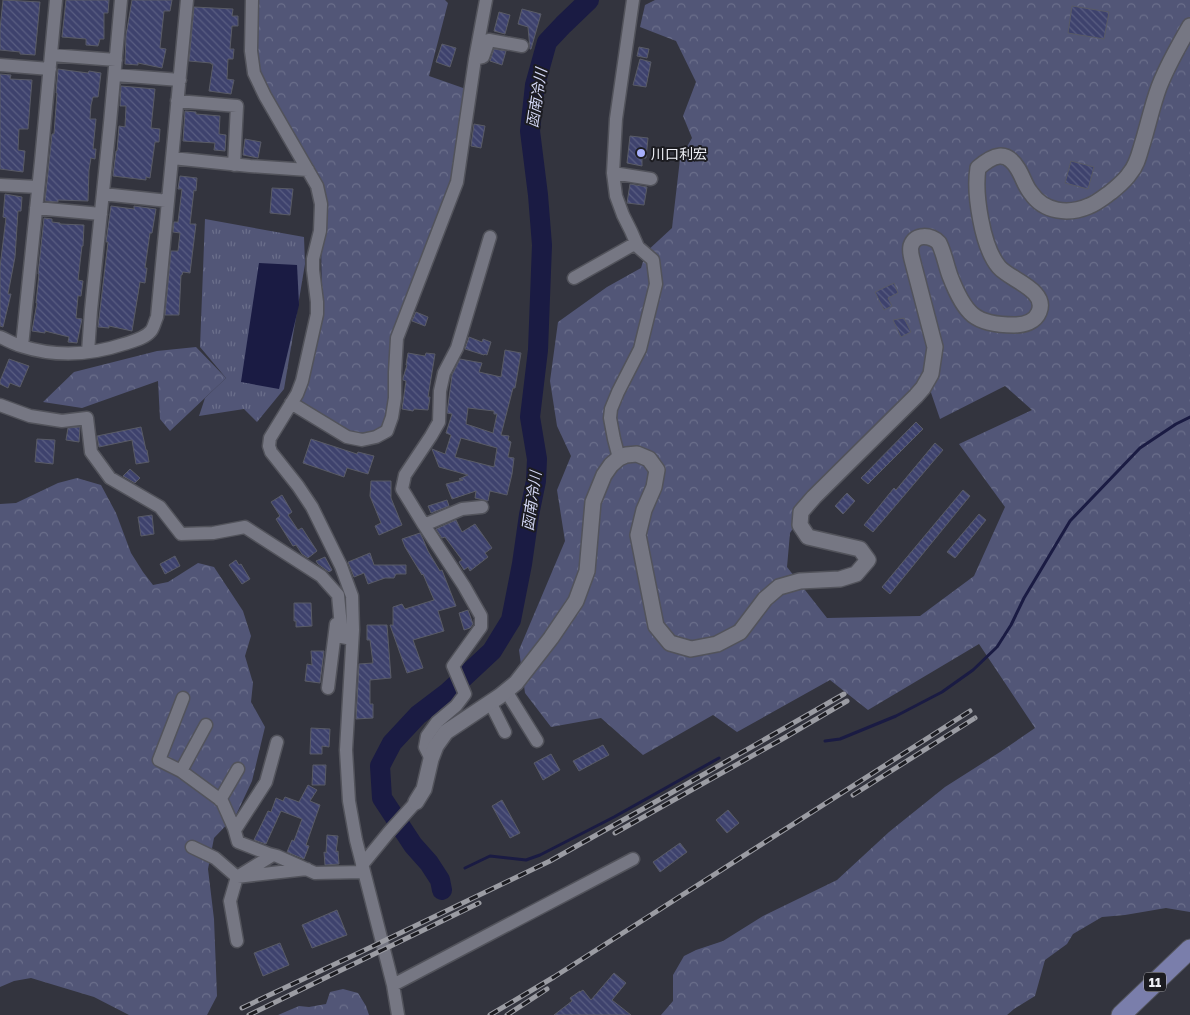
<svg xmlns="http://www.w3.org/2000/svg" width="1190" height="1015" viewBox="0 0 1190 1015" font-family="'Golos Text','Noto Sans JP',sans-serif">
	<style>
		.grass { fill: url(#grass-tufts) }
		.forest { fill: url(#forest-crowns); fill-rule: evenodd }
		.water { fill: #1a1b43 }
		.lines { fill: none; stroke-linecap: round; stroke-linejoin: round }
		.stream { stroke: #1a1b43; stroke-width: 3 }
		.river { stroke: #1a1b43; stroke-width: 20 }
		.building { fill: url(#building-back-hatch); stroke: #595b66; fill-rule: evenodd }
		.minor-casing { stroke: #52535b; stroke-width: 15 }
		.tertiary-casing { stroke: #52535b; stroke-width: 18 }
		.primary-casing { stroke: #52535b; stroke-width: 21 }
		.minor { stroke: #767783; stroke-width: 12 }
		.tertiary { stroke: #767783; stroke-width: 15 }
		.primary { stroke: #7a7eab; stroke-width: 19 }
		.rail-casing { stroke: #9b9ca3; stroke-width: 5 }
		.rail { stroke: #1c1c21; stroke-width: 3; stroke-dasharray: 9; stroke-linecap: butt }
		.poi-dot { fill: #a8b0fc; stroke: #1c1c21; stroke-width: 2 }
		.labels { text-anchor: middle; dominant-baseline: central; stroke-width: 4; stroke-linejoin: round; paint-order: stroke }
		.shield { fill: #1c1c21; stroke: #b0b0b6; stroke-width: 1 }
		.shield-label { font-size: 12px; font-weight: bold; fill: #eff0f6 }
		.poi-label { font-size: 14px; fill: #eff0f6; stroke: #1c1c21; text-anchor: start }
		.water-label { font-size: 15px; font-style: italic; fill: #d4d8f6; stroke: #1c1c21 }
	</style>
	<defs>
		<pattern id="grass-tufts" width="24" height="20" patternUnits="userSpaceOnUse" patternTransform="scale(1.25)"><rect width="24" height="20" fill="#525677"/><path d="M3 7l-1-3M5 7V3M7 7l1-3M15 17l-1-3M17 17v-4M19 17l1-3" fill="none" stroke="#6b6f8b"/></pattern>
		<pattern id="forest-crowns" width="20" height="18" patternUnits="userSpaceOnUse" patternTransform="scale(1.25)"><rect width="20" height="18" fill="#525677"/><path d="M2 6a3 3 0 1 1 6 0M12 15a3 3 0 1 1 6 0" fill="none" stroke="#6b6f8b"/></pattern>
		<pattern id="building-back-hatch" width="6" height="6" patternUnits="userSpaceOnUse" patternTransform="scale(1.25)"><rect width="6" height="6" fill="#3e426d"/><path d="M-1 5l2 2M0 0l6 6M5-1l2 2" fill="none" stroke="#5a5e82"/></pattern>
	</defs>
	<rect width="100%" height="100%" fill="#33343e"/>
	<path class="grass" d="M205 219 304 237 305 264 284 389 257 422 244 409 199 416 205 398 226 378 200 347Z"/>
	<path class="forest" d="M259 0H445L448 3 429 76 466 89 453 175 395 347 389 404 380 432 347 437 295 397 322 300 321 239 317 189 254 73Z
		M655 0H1190V912L1166 908 1125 915 1102 917 1073 934 1067 944 1045 960 1035 996 1014 1009 1007 1015H661L673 1001V975L684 956 696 950 723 941 763 916 837 880 889 832 945 787 1000 752 1035 728 979 644 868 710 830 680 737 732 713 715 643 755 601 718 551 727 525 693 519 650 565 541 557 490 571 456 557 426 550 381 558 322 607 287 641 268 646 252 672 228 680 159 692 138 683 116 696 82 676 41 640 27 645 5ZM927 381 940 419 1005 386 1032 410 959 444 1005 507 974 576 920 616 827 618 787 567 790 533 836 463Z
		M196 347 226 378 170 431 160 419 158 381 82 408 43 402 74 372 157 351Z
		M77 478 101 485 116 513 131 553 143 572 153 585 168 582 198 563 214 567 243 611 251 636 245 656 253 683 251 702 265 727 252 781 236 815 214 838 208 869 214 919 217 996 207 1015H129L94 997 31 978 14 981 0 987V504L16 503 58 483Z
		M343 989 358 993 366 1006 369 1015H278L299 1006 309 1007 326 1004 330 992Z"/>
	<path class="water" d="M259 263 297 265 299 305 279 389 241 382Z"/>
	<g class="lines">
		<path class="stream" d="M825 741 840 739 896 716 942 692 973 670 997 647 1011 625 1024 598 1070 521 1140 448 1176 424 1190 417
			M465 868 490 856 526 860 540 855 614 817 719 758
			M440 880 444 878"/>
		<path class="river" d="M442 890 440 880 429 863 413 845 382 798 380 766 392 743 418 715 447 693 492 651 511 620 522 564 529 515 536 481 537 459 530 417 538 350 542 245 538 195 530 131 535 85 547 42 563 25 589 0"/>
	</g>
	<path class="building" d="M3 0 40 2 35 55 20 54V52L0 50V29Z
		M66 0H109L108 13H104V39H100L98 46 86 45V39L62 37Z
		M132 0H172L170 11H164L160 48 166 49 162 68 138 63V65L125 64 126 35Z
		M1072 6 1109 12 1104 39 1068 33Z
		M194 7 233 9 232 16H238V26H232L230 49H234L233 59H228L227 79 234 80 231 94 209 91 213 64H211V63L189 61Z
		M522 9 541 14 531 49H530L528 27 518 24Z
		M499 12 510 15 505 34 494 31Z
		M442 44 456 48 450 67 436 62Z
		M639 47 649 49 647 58 637 56Z
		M494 49 506 51 502 65 490 61Z
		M640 59 651 62 646 87 633 85Z
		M58 69 88 73 89 71 101 73 98 97H93L91 105 90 119H96L93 149H96L95 159 91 158 89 170 88 201 58 200V202L45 201 52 134H54L57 93H56Z
		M0 74 11 75 10 79 32 80 28 129H19L18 150 25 151 23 172 0 169Z
		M121 86 155 89 151 128 160 129 159 142H155L150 178 146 177V180L113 176 116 151H117L119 126 125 127 126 106H120Z
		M185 111 196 112V114L220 116 219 134 226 135 225 151 214 150 215 143 183 141Z
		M474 124 485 126 481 148 471 146Z
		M630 136 648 138 646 158H642V166L627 163Z
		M245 139 261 142 258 158 243 155Z
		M1071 161 1094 167 1088 189 1065 183Z
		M180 176 197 178 196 191 194 190 190 224H196L190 273 183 272 182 275H181L179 315H165L171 251H178L180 233 173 232 174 222H178L182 189H178Z
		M630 184 647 187 644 205 627 203Z
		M272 188 293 189 290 215 270 213Z
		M5 194 22 197 21 211H18L15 257 8 294H11L3 327 0 326V267L6 218 3 217Z
		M111 206 134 209V206L156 209 152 233H150L145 268H147L145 283 140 282 132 331 109 326V328L98 327 108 242H106L107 235Z
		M44 218 52 219V222L60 223V224L84 225 83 246H82L78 280 83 281 81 296H78L76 318 82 319 77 343 68 342 69 337 45 331V333L32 331 37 303H36L39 274H38Z
		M894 283 898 293 888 298 892 306 884 310 875 292Z
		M416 312 428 317 425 326 412 321Z
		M904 318 911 332 901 337 893 320Z
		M469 337 482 342 483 339 491 342 487 355 485 354 484 355 465 349Z
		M505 350 521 353 515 388H513L501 435 509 436 508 440 511 442 508 457 514 458 512 474 507 495 490 491 488 501 475 498 476 491 452 499 446 484 463 480 459 479 468 475 439 467 432 449 445 454 451 435 446 433 452 414 447 413 452 375 460 359 482 363 479 372 501 377ZM468 408 494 411V414H497L493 433 466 424ZM461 438 497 448 494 467 455 457Z
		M408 353 425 356 426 353 435 354 428 397H430L428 410 414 409 413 411 402 409 406 381 403 380V378L407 365H406Z
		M9 359 29 366 20 387 10 383 8 388 0 384V381Z
		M916 422 923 429 868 484 861 478Z
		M80 427 79 442 66 440 68 428Z
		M141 427 146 450H147L149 462 136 464 132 440 99 447 97 436Z
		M37 439 55 440 53 464 35 462Z
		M311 439 357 454 358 452 374 456 368 474 347 468 344 477 303 463Z
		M935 443 943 450 873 532 864 525 894 488 896 490Z
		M130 469 140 478 135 483 123 476Z
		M371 481H391V498L402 525 379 535 375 526 381 523 370 496Z
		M963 490 970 496 890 594 882 587Z
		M847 493 855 501 843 514 835 506Z
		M282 495 292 512 288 515 298 530 302 528 317 551 308 558 302 554 296 545 293 546 276 519 280 516 271 502Z
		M447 500 449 506 431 513 428 506Z
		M979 514 986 520 955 558 947 552Z
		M152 515 154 534 141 536 138 517Z
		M456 520 462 532 475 524 492 548 485 553 488 557 470 571 468 567 464 570 459 562 462 560 445 537 442 538 436 529Z
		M420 533 423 539 428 551 440 571 442 570 456 606 438 611 444 631 413 640 423 668 407 673 390 625H393V607L402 604 405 609 434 600 423 574 422 575 405 547 402 539Z
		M370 553 374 565H406V574H396L394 578H385L368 584 364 573 354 577 348 562Z
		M175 556 180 566 165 574 160 564Z
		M325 557 332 570 329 572 318 564 316 561Z
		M236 560 239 565 241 564 250 579 242 584 229 565Z
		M294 603H311L312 626 296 627V621H294Z
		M468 610 473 624 470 628 464 630 459 613Z
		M367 625H387L391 678 370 680V704H373V718L356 719 359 664 373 663 370 640H367Z
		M311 651H324L320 683 305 681 307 664 312 665Z
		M311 728 330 729 329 747 322 746V754H310Z
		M603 745 609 755 579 771 573 761Z
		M551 754 560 770 543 780 534 763Z
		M313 765H326L325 785H312Z
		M308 785 317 790 310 801 320 805 306 845 309 846 304 859 287 852 292 840 294 841 302 819 281 811 266 844 254 840 268 811 271 812 276 798 283 801 285 797 299 802Z
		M502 800 520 833 510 838 492 806Z
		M728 810 739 823 727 833 716 820Z
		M327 835 338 836 336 852 338 851 339 864 325 865 324 852 326 853Z
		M680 843 687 852 660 872 653 862Z
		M337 910 347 935 312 948 302 925Z
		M280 943 289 965 263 976 254 953Z
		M614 973 626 983 612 1000 631 1015H554L572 1001 570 998 580 991V992L583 990 591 1000Z"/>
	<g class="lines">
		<defs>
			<path id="minor" d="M252 0 251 51 254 73 265 96 317 186 321 204 320 231 313 259V270L317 302V314L302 381 297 394 270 438 269 446 271 452 298 486 312 507 341 566 352 596 353 630 346 750 349 801 356 840 393 985 398 1015
				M51 55 116 60
				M475 59 483 57 489 40 522 46
				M0 65 50 69
				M115 75 180 80
				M177 101 237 106 234 165
				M172 158 250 166 308 170
				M613 173 651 179
				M0 185 38 187
				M103 194 168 201
				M36 208 101 214
				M574 278 636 243
				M0 337C7 340 14 344 21 346 55 357 91 355 124 344 133 341 144 339 151 331 154 327 155 321 157 317L187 0
				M22 346 41 161 56 0
				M88 352 91 310 110 123 121 0
				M291 403 347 437 362 440 376 437 387 431 392 417 395 398V372L397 338 457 182 475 59 486 0
				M0 405 30 416 62 421 87 418 91 452 110 478 160 507 181 534 213 533 245 527 321 576 338 595 342 637 352 639
				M619 458 614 439 610 418 611 409 618 392 640 349 656 284 653 260 638 247 631 231 623 215 616 196 613 173 616 119 633 0
				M424 525 462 509 482 507
				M328 688 336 624
				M506 691 537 741
				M183 698 159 760 181 771 222 801 234 828 238 842 269 854 277 856 315 873 363 872
				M490 702 505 732
				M431 759 425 747 427 736 437 722 456 706 465 694 453 666 481 627V616L464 586 424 525 402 489 405 475 431 436 439 422 440 391 444 373 457 348 490 237
				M181 771 206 725
				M220 800 238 769
				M235 830 266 782 277 742
				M192 847 215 858 237 877 307 869
				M362 865 389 832 416 802
				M237 941 230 901 237 877 273 855
				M393 985 633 859"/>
			<path id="tertiary" d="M416 802 424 789 431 759 436 746 446 732 500 696 516 683 551 638 576 601 587 571 593 502 604 475 611 465 619 458 626 455 637 454 649 459 657 470 654 487 644 510 638 535 656 626 670 643 691 649 717 644 740 632 765 599 779 587 800 581 840 579 856 574 868 560 860 549 808 537 800 525 801 512 814 497 916 396 923 388 931 374 935 347 912 259C911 255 910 250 911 246 915 233 931 235 939 243 944 253 946 265 950 276 955 289 962 306 973 315 983 323 1001 325 1014 325 1024 325 1035 322 1039 312 1048 290 1010 280 999 267 982 247 974 193 978 168 993 155 1006 149 1018 169 1023 177 1025 186 1031 193 1044 212 1068 215 1089 206 1097 203 1104 197 1111 192 1118 186 1125 181 1130 173 1137 165 1139 155 1142 145 1148 126 1152 106 1159 87 1167 66 1179 45 1190 26"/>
			<path id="primary" d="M1121 1015 1190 949"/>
		</defs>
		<use href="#minor" class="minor-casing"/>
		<use href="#tertiary" class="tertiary-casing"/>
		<use href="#primary" class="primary-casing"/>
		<use href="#minor" class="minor"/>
		<use href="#tertiary" class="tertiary"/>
		<use href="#primary" class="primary"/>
		<defs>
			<path id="rail" d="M853 795 975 718
				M615 833 784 738 847 701
				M242 1008 367 949 550 861 664 797 844 694
				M249 1015 479 903
				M490 1015 554 977 970 711
				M507 1015 547 989"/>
		</defs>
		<use href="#rail" class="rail-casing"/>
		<use href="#rail" class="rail"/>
	</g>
	<circle class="poi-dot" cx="641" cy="153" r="5"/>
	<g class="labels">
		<rect class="shield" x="1144" y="972.5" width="22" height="19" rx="4"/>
		<g class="shield-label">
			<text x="1155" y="982">11</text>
		</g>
		<g class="poi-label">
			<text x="651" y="153">川口利宏</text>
		</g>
		<g class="water-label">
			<text transform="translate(536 98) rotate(-81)">函南冷川</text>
			<text transform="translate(531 501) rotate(-82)">函南冷川</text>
		</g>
	</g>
</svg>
